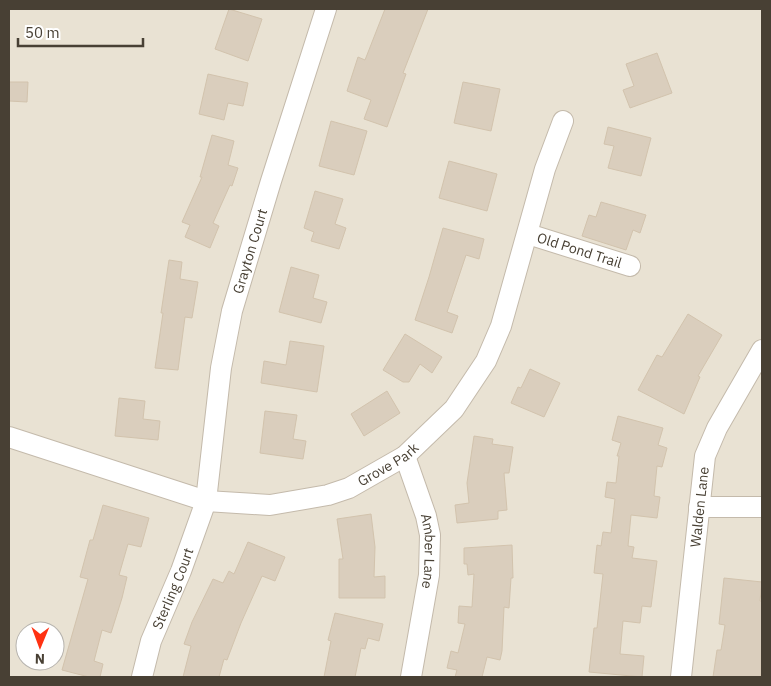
<svg xmlns="http://www.w3.org/2000/svg" width="771" height="686" viewBox="0 0 771 686" font-family="'IBM Plex Sans',sans-serif">
	<style>
		.residential { fill: #e9e2d3; fill-rule: evenodd }
		.building { fill: #dacebd; stroke: #d2c3ad }
		.lines { fill: none; stroke-linecap: round; stroke-linejoin: round }
		.street-casing { stroke: #c4baab; stroke-width: 22 }
		.street { stroke: #fff; stroke-width: 20 }
		.labels { text-anchor: middle; dominant-baseline: central; stroke-width: 4; stroke-linejoin: round; paint-order: stroke }
		.street-label { font-size: 14px; fill: #484034; stroke: #fff }
	</style>
	<rect width="100%" height="100%" fill="#f4f0e6"/>
	<path class="residential" d="M9 9H762V677H9ZM25 631H55V661H25Z"/>
	<path class="building" d="M229 9 262 19 248 61 215 49Z
		M385 9H428L403 73 406 74 387 127 364 119 371 100 347 91 358 57 365 60Z
		M657 53 672 93 630 108 623 90 634 86 626 64Z
		M208 74 248 83 243 106 228 103 224 120 199 114Z
		M9 82H28L27 102 9 101Z
		M463 82 500 89 491 131 454 123Z
		M331 121 367 131 354 175 319 166Z
		M608 127 651 138 641 176 608 168 614 146 604 144Z
		M212 135 234 141 228 165 238 168 232 186 230 185 213 223 219 226 210 248 185 237 190 225 182 222 202 177H200Z
		M449 161 497 174 487 211 439 198Z
		M315 191 343 199 335 224 346 228 339 249 311 241 314 232 304 228Z
		M601 202 646 215 640 233 633 230 626 250 582 236 589 215 596 217Z
		M443 228 484 239 479 259 466 255 447 312 458 316 452 333 415 320 429 277Z
		M169 260 182 262 180 279 198 282 192 318 185 317 178 370 155 368 163 313H161Z
		M291 267 319 275 313 298 327 302 321 323 279 312Z
		M688 314 722 335 698 376 700 377 684 414 638 390 657 355 662 357Z
		M405 334 442 357 432 373 420 364 409 382H403L383 370Z
		M290 341 324 346 317 392 261 383 264 361 286 365Z
		M530 369 560 383 544 417 511 403 518 387 521 388Z
		M387 391 400 413 364 436 351 414Z
		M119 398 145 401 143 419 160 421 158 440 115 436Z
		M265 411 297 415 293 439 306 441 303 459 260 453Z
		M618 416 663 428 658 445 667 448 662 467 657 466 654 496 660 497 657 518 631 515 628 546 634 547 632 558 657 561 651 607 642 606 640 623 623 621 620 654 644 656 642 677 589 672 594 628H597L603 574 594 573 597 545 601 546 603 532 611 533 615 499 605 497 607 482 616 483 619 456H617L621 443 612 440Z
		M474 436 493 439 492 444 513 447 509 473H504L507 510 498 511V519L457 523 455 505 469 503 467 483Z
		M103 505 149 518 141 547 128 544 119 575 127 577 122 598 111 633 102 630 94 661 103 664 100 677H89L62 670 88 579 80 577 90 540H93Z
		M371 514 375 547 374 577 385 576V598H339V559H343L337 519Z
		M248 542 285 557 275 581 262 576 241 623 227 660 224 659 219 677H183L191 646 184 644 192 622 213 579 223 583 229 571 234 574Z
		M512 545 513 578H511L509 608 504 607 502 651 500 660 487 657 482 677H455L457 670 447 668 451 651 458 653 465 624 458 623 459 606 472 607 474 574 468 575 467 564H464V548Z
		M724 578 762 582 760 601H762L761 677H713L717 650H721L725 625 719 624Z
		M335 613 383 624 379 641 368 638 365 649 361 648 355 677H324L331 641 328 640Z"/>
	<g class="lines">
		<defs>
			<g id="street">
				<path id="s1" d="M528 234 630 266"/>
				<path id="s2" d="M9 437 206 501 270 505 328 495 349 488 405 456 454 409 486 361 501 326 545 169 563 121"/>
				<path id="s3" d="M405 456 426 516 430 535 429 575 411 677"/>
				<path d="M699 507H762"/>
				<path id="s4" d="M142 677 151 641 181 571 206 501 221 368 232 311 271 181 326 9"/>
				<path id="s5" d="M681 677 705 456 717 428 762 350"/>
			</g>
		</defs>
		<use href="#street" class="street-casing"/>
		<use href="#street" class="street"/>
	</g>
	<g class="labels">
		<g class="street-label">
			<text stroke="none"><textPath href="#s1" startOffset="54">Old Pond Trail</textPath></text>
			<text stroke="none"><textPath href="#s4" startOffset="442">Grayton Court</textPath></text>
			<text stroke="none"><textPath href="#s2" startOffset="398">Grove Park</textPath></text>
			<text stroke="none"><textPath href="#s5" startOffset="171">Walden Lane</textPath></text>
			<text stroke="none"><textPath href="#s3" startOffset="99">Amber Lane</textPath></text>
			<text stroke="none"><textPath href="#s4" startOffset="94">Sterling Court</textPath></text>
		</g>
	</g>
	<rect width="771" height="686" fill="none" stroke="#484034" stroke-width="20"/>
	<g transform="translate(40 646) rotate(181)"><circle r="24" fill="#ffffff" stroke="#b6b3ae"/>
	<path d="M0-4L9 19L0 12L-9 19Z" fill="#ff3212"/>
	<text y="-8" font-size="14" font-weight="bold" text-anchor="middle" fill="#484034">N</text>
	</g>
	<path d="M18 38v8h125v-8" fill="none" stroke="#484034" stroke-width="2.5"/>
	<text x="25" y="38" font-size="15" fill="#484034" stroke="#ffffff" stroke-width="4" paint-order="stroke">50 m</text>
</svg>
